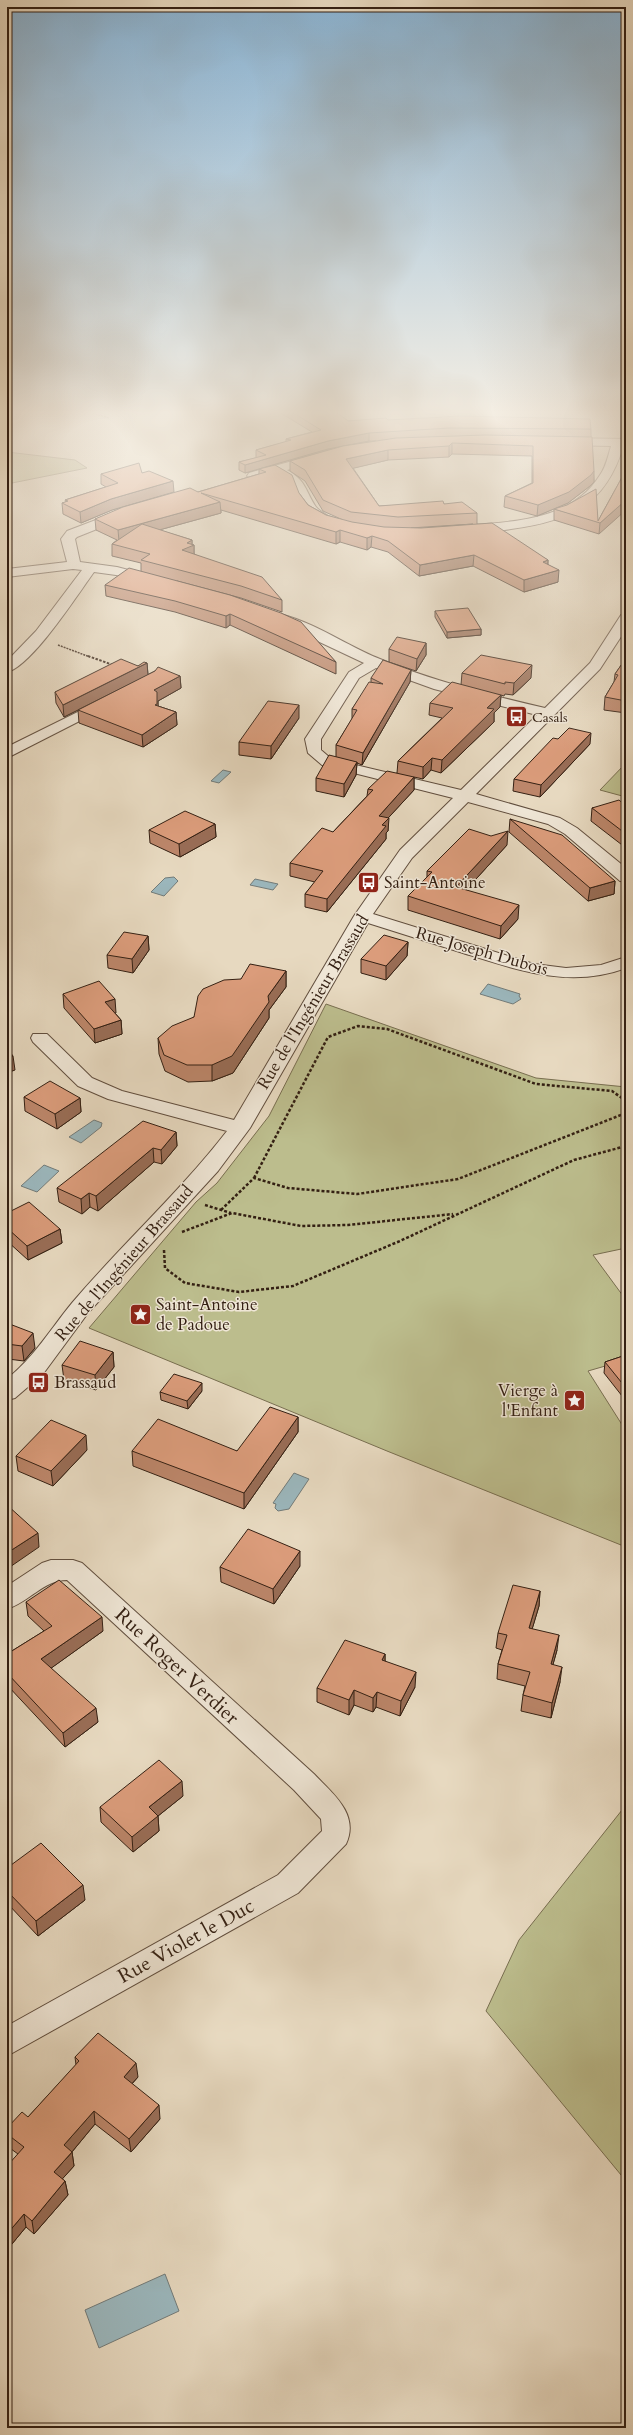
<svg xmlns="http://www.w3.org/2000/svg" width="633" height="2435" viewBox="0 0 633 2435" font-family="Cardo,serif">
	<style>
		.green { fill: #bcbd8d; stroke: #786e50 }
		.water { fill: #9bb7bd; stroke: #727b79 }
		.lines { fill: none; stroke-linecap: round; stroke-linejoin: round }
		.minor-casing { stroke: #614e3e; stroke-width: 2 }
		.path-far2 { stroke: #342013; stroke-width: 1.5; stroke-dasharray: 2 1; stroke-linecap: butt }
		.path-far1 { stroke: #342013; stroke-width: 2; stroke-dasharray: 2.5 1.5; stroke-linecap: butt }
		.path { stroke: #342013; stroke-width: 2.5; stroke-dasharray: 3 2; stroke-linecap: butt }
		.minor { fill: #efe6d6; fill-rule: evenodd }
		.wall { fill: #bc866a; stroke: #342013; fill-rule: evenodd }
		.shaded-wall { fill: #996d56; stroke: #342013 }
		.building { fill: #db9c7b; stroke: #342013 }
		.labels { text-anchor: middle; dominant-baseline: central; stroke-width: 3; stroke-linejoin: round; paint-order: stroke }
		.far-poi-label { font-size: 14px; fill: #342013; stroke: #efe6d6; text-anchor: start }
		.poi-label { font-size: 17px; fill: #342013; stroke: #efe6d6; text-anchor: start }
		.street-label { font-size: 17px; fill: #342013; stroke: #efe6d6 }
		.near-street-label { font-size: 20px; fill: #342013; stroke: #efe6d6 }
	</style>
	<rect width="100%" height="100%" fill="#e7d9c0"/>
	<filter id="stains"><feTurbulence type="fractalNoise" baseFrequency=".005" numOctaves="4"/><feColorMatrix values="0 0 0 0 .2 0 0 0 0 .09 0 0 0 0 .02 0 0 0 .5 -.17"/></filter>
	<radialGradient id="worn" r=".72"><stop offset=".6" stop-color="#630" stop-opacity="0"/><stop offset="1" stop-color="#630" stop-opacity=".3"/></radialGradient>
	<path class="green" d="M348 409H467L351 412Z
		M7 452 75 460 87 468 7 484Z
		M626 763V797L600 790Z
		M326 1004 536 1078 626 1087V1248L593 1255 626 1300V1360L588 1371 626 1431V1547L387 1451 89 1328 196 1202 217 1183 269 1116Z
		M626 1805V2181L486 2011 519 1940Z"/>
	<path class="water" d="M223 770 231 772 219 783 211 781Z
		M174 877 178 881 164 896 151 892 165 878Z
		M255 879 278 884 273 890 250 885Z
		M488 984 520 994 519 996 521 999 513 1004 480 994Z
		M94 1120 102 1123 101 1127 81 1143 69 1137Z
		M44 1165 59 1171 37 1192 21 1186Z
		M294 1473 309 1479 289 1509 278 1511 275 1508 276 1504 273 1503Z
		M165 2274 179 2311 99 2348 85 2310Z"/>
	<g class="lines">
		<defs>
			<path id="minor" d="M565 438 626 439V447H623C605 506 569 521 511 529 497 531 479 535 465 532L464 529 465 526 470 525C516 522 573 519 600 475 606 467 608 456 611 446L561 445 559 442Z
				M318 454 324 458 322 461 287 470C307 481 305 491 316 507 321 513 329 515 333 521L332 524C309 529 304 499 293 486 289 481 281 477 275 474L253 480 247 476 249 473Z
				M122 510 128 514 127 517 77 537 75 539 80 562 117 567 155 577 157 580 155 583 150 584 116 575 94 572C78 594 32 666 7 672V661L36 631 82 570 73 569 7 577V569L67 562 61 539 67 531Z
				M280 614C316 623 347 646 380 659 433 681 489 695 545 708L590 663 621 615 626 614V629L600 669 476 794 560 818 577 828 626 868V882L620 881 565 834 548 824 468 802 412 858 373 914 534 964 566 968 601 965 626 957V968C570 989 518 970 463 953 431 943 400 933 368 923L250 1128 218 1171 88 1313 43 1374 15 1398 7 1400V1379C34 1357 50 1330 72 1303 122 1244 180 1192 227 1131L108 1099 78 1086 33 1042 31 1038 33 1034H47L92 1078 122 1091 234 1120 354 916 400 850 453 798 322 765 308 753 305 739 349 672 364 663 275 621 273 618 275 615ZM376 668 434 689 537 715 461 790 343 762 328 756 321 750V739L359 678Z
				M104 699 111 703 109 706 7 758V747Z
				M51 1560H73L82 1563 314 1774C332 1793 360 1814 346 1844L298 1893 7 2056V2026L278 1875 322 1831 321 1819 294 1790 67 1580C44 1580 29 1602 7 1609V1586L42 1563Z"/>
		</defs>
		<use href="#minor" class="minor-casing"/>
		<path class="path-far2" d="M78 409 109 418
			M58 645 90 657"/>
		<path class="path-far1" d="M88 656 113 665"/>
		<path class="path" d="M254 1178 328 1037 358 1026 387 1029 536 1084 612 1091 626 1101
			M205 1205 231 1213
			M221 1210 254 1178 288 1188 357 1194 458 1179 626 1113
			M182 1232 232 1213 301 1226 348 1225 453 1214
			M164 1250 165 1268 185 1283 239 1292 293 1286 400 1241 574 1160 626 1146"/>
		<use href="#minor" class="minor"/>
	</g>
	<path class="wall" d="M274 409H332L348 421 388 420 591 429V437L594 482 590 486 568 503 537 516 504 507 505 496 532 483V456L452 454 449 457 388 460 353 468 379 506 444 504 477 513V524L548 560V564L558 582 524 592 473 566 419 576 388 552 371 547 367 550 340 542 336 544 221 510V513L159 530 192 540V545H194V554L282 600V612L241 598 177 581 336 662V674L230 625 226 628 175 612 106 596 105 585 141 572V563L112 556V544L117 540 96 530 95 519 198 492 259 474V469L245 473 239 470V462L256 458V450L286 442V439L312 432ZM369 441H376L348 445ZM342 446 290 461V471L305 481 323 511 343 520 326 515 308 505 299 493 265 467 328 449ZM473 524 421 528H411L425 527Z
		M626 470 599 534 554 520V509L598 521Z
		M142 473 174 492 112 510 81 523 63 514 62 503 66 502 65 500 106 487 101 484V474Z
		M435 611 481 629V635L447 638 435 617Z
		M426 643V655L416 671 389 662V649Z
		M626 658V713L604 710 605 697 614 682 615 674Z
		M147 663 148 675 64 717 56 703 55 692Z
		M411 670 410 682 362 765 357 763 356 775 344 797 316 791V778L336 757V745L352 719V709L371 682V678Z
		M155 671 180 676 181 688 158 701V706L176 712 177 725 143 747 79 723 78 710Z
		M462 673 531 678 513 695 505 694 504 696 501 695 500 707 494 713V722L441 773 431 770 423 779 414 777V790L388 818V831L386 833V839L327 912 305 907V894L315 882 290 876V863L333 832 367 796 368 789 397 773 398 761 442 718 429 715 430 703 461 685Z
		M299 718 271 759 239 755V742Z
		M558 739 590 744 540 797 513 791 514 779Z
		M626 806V848L591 821 592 808Z
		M510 819 615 881 614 894 588 901 509 832Z
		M215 824 216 837 180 857 150 843 149 830Z
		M507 845 466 890 518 919 500 939 408 910V896L427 878V871Z
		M148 936 149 950 133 973 108 968 107 955Z
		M408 942 407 956 386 980 361 973V959Z
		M286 971V987L269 1010V1018L233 1073 212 1081 188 1082 165 1071 159 1054 158 1038 194 1017 241 979Z
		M63 994 116 1013H115L121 1020 122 1034 95 1043 64 1008Z
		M24 1097 80 1098 81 1112 57 1129 25 1111Z
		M176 1132 177 1146 162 1164 154 1162 98 1211 90 1207 82 1214 59 1202 57 1188Z
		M7 1213 60 1229 62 1243 28 1260 7 1241Z
		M7 1323 35 1348 24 1361 8 1359H7Z
		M113 1352 114 1367 96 1390 64 1380 62 1365Z
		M626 1355V1401L604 1373 605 1362Z
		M202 1391 188 1409 161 1400 160 1392Z
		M298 1417V1432L244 1509 133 1466 132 1451H237Z
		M87 1450 53 1486 18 1471 16 1456Z
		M300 1566 274 1604 221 1582 220 1567Z
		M540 1591 539 1606 532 1629 557 1650 553 1664 560 1682 551 1718 521 1711 523 1695 525 1686 497 1679 498 1664 502 1650 496 1648 498 1633Z
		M26 1602 103 1631 51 1668 98 1722 65 1747 7 1685V1654L44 1631 28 1616Z
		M385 1654V1661L415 1687 400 1716 376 1707 373 1712 354 1705 349 1715 317 1702V1688Z
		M183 1796 158 1816 159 1831 133 1852 101 1822 100 1807Z
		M7 1868 85 1900 38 1936 7 1903Z
		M75 2057 138 2077 132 2084 160 2119 131 2152 95 2124 72 2152 74 2166 62 2179 65 2181 68 2195 34 2234 26 2227 7 2250 18 2154 7 2146V2128L28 2117 76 2065Z"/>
	<path class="shaded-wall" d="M369 433V441L328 449 245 473V465L328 441Z
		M452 443V454L449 457V446Z
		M388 450V460L346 470V459Z
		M594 471V482L590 486 568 503 537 516 538 505Z
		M173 481 174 492 112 510 81 523 80 512 111 499Z
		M626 500V510L599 534 600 523Z
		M220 502 221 513 119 541 118 530Z
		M340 530V542L336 544V532Z
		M372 536 371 547 367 550V538Z
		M192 540V546L194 545V557L182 550 187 543Z
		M474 555 473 566 419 576 420 565Z
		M548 560 547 572 543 562Z
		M559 570 558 582 524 592V580Z
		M230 614V625L226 628V616Z
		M481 629V635L447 638V632Z
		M426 643V655L416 671 417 659Z
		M147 663 148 675 64 717 63 705Z
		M532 665 531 678 513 695 514 683Z
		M411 670 410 682 362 765 363 753Z
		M180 676 181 688 158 701V716L155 705 154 690Z
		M501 695 500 707 494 713V722L441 773 442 760 487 708Z
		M299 705V718L271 759V746Z
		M176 712 177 725 143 747 142 735Z
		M591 733 590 744 540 797 541 785Z
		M432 758 431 770 423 779V767Z
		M357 762 356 775 344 797V784Z
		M414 777V790L379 828V816Z
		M389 818 388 831 386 833V839L327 912V899L382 825Z
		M215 824 216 837 180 857 179 844Z
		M508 831 507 845 456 901V887Z
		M615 881 614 894 588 901 590 888Z
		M519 905 518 919 500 939 501 926Z
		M148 936 149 950 133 973 132 959Z
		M408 942 407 956 386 980V966Z
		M286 971V987L269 1010V1018L233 1073 212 1081V1065L268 996Z
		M115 999 116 1013 106 1016 105 1002Z
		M121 1020 122 1034 95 1043 94 1029Z
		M13 1056 15 1070 7 1073V1058Z
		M80 1098 81 1112 57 1129 55 1114Z
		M176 1132 177 1146 162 1164 161 1150Z
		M153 1148 154 1162 98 1211 96 1196Z
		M89 1193 90 1207 82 1214 81 1199Z
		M60 1229 62 1243 28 1260 27 1246Z
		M33 1333 35 1348 24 1361 22 1346Z
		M113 1352 114 1367 96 1390 95 1375Z
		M202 1383V1391L188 1409 187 1401Z
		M298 1417V1432L244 1509V1493Z
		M86 1435 87 1450 53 1486 51 1471Z
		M38 1533 39 1547 7 1569V1553Z
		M300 1551V1566L274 1604 273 1589Z
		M540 1591 539 1606 528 1643 529 1628Z
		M102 1617 103 1631 43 1674 41 1659Z
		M559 1635 557 1650 549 1679 551 1664Z
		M385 1654V1669L382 1660Z
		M562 1667 560 1682 551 1718 552 1703Z
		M416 1672 415 1687 400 1716 401 1701Z
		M354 1690V1705L349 1715V1700Z
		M377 1692 376 1707 373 1712V1698Z
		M96 1708 98 1722 65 1747 63 1733Z
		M182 1781 183 1796 158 1816 159 1831 133 1852 132 1837 149 1807Z
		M83 1885 85 1900 38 1936 36 1921Z
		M136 2063 138 2077 125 2091 124 2077Z
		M159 2105 160 2119 131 2152 129 2139Z
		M94 2111 95 2124 66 2159 64 2145Z
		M72 2152 74 2166 56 2186 54 2172Z
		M65 2181 68 2195 34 2234 32 2221Z
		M24 2214 26 2227 7 2250V2234Z"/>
	<path class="building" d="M287 409H332L348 421 386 418 388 420 460 416 590 419 591 429 449 428 369 433 328 441 245 465 239 462 266 455 256 450 291 440 286 439 321 430Z
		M485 435 592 437 594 471 591 475 569 492 538 505 505 496 533 483V446L452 443 449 446 388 450 346 459 379 506 443 501 444 504 462 502 477 513 398 517 351 512 323 500 305 470 290 461 343 446 396 438Z
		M139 463 142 473 149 471 173 481 111 499 80 512 62 503 68 501 65 500 118 483 101 474Z
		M275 465 292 475 299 493 308 505 326 515 352 522 384 527 421 528 492 523 548 560 543 562 559 570 524 580 474 555 420 565 388 541 372 536 367 538 340 530 336 532 201 493 220 502 118 530 95 519 123 507 190 488 198 492 266 472 259 469Z
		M626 470V500L600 523 554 509 567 505 596 489 598 521Z
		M142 524 192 540 187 543 194 545 182 550 262 577 282 600 241 586 141 560 150 554 112 544Z
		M129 568 230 595 281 613 301 622 336 662 230 614 226 616 175 601 105 585Z
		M468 608 481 629 447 632 435 611Z
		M397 637 426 643 417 659 389 649Z
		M481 655 532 665 514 683 505 682V684L462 673Z
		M626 658V701L605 697 618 675 615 674Z
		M121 659 138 666 144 662 147 663 63 705 55 692Z
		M383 660 411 670 363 753 336 745 357 710 352 709 369 682 383 684 371 678Z
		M158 667 180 676 154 690 157 692V704L155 705 176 712 142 735 78 710 155 671Z
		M452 682 501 695 487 708 494 709 442 760 432 758 423 767 398 761 453 708 430 703Z
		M268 701 299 705 271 746 239 742Z
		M569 728 591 733 541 785 514 779 553 738 558 739Z
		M329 755 357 762 344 784 316 778Z
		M387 771 414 777 379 816 389 818 382 825 386 826 327 899 305 894 323 871 290 863 322 828 333 832 373 790 368 789Z
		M619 800 626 806V834L592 808Z
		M185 811 215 824 179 844 149 830Z
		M510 819 562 835 615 881 590 888Z
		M469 829 491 836 508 831 456 887 519 905 501 926 408 896 432 872 427 871Z
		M124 932 148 936 132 959 107 955Z
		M384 935 408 942 386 966 361 959Z
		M250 964 286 971 268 996 269 1002 232 1056 212 1065H187L164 1055 158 1038 172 1026 194 1017 198 996 203 989 224 980 241 979Z
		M99 981 115 999 105 1002 121 1020 94 1029 63 994Z
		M7 1048 13 1056 7 1058Z
		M50 1081 80 1098 55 1114 24 1097Z
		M143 1121 176 1132 161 1150 153 1148 96 1196 89 1193 81 1199 57 1188Z
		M29 1202 60 1229 27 1246 7 1228V1213Z
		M7 1323 33 1333 22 1346 7 1344Z
		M80 1341 113 1352 95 1375 62 1365Z
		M626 1355V1388L605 1362Z
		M174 1374 202 1383 187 1401 160 1392Z
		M270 1407 298 1417 244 1493 132 1451 158 1419 237 1451Z
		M51 1420 86 1435 51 1471 16 1456Z
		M7 1505 38 1533 7 1553Z
		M248 1529 300 1551 273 1589 220 1567Z
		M59 1580 102 1617 41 1659 96 1708 63 1733 7 1673V1654L52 1626 26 1602Z
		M513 1585 540 1591 529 1628 559 1635 551 1664 562 1667 552 1703 523 1695 530 1672 498 1664 507 1635 498 1633Z
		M345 1640 385 1654 382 1660 416 1672 401 1701 377 1692 373 1698 354 1690 349 1700 317 1688Z
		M159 1760 182 1781 149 1807 158 1816 132 1837 100 1807Z
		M41 1843 83 1885 36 1921 7 1891V1868Z
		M98 2033 136 2063 124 2077 159 2105 129 2139 94 2111 64 2145 72 2152 54 2172 65 2181 32 2221 24 2214 7 2234V2166L24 2147 7 2134V2128L22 2112 28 2117 79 2061 75 2057Z"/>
	<linearGradient id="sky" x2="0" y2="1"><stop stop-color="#89b5d7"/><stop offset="0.55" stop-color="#f4eee3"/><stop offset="1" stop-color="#f4eee3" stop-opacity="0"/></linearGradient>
	<rect width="633" height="750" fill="url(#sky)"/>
	<defs>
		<symbol id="bus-square" viewBox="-11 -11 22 22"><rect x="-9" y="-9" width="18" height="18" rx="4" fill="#8f2418" stroke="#efe6d6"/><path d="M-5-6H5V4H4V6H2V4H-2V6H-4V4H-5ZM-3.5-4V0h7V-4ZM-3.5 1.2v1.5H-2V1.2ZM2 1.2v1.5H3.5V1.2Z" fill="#fff"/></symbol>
		<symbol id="sight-square" viewBox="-11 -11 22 22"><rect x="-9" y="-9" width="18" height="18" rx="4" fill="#8f2418" stroke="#efe6d6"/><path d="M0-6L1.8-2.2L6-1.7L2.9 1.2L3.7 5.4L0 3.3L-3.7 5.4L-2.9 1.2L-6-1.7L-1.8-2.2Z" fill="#fff"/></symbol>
	</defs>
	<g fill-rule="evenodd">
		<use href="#bus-square" x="504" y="704" width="25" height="25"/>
		<use href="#bus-square" x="356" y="870" width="25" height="25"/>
		<use href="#sight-square" x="128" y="1302" width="25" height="25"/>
		<use href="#bus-square" x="26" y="1370" width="25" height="25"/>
		<use href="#sight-square" x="562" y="1388" width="25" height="25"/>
	</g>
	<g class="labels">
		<g class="far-poi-label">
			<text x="532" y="717">Casals</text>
		</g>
		<g class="poi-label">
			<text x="384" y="882">Saint-Antoine</text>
			<text x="156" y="1304">Saint-Antoine<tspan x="156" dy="20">de Padoue</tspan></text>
			<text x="54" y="1382">Brassaud</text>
			<text x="558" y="1390" text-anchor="end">Vierge à<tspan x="558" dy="20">l'Enfant</tspan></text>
		</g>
		<g class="street-label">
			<text transform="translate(482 951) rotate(16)">Rue Joseph Dubois</text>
			<text transform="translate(313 1002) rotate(-59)">Rue de l'Ingénieur Brassaud</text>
			<text transform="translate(124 1263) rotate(-49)">Rue de l'Ingénieur Brassaud</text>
		</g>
		<g class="near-street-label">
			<text transform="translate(177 1666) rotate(43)">Rue Roger Verdier</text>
			<text transform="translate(186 1941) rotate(-29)">Rue Violet le Duc</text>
		</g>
	</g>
	<rect width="633" height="2435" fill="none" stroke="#e7d9c0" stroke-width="24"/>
	<rect x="8" y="8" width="617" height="2419" fill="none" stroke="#342013" stroke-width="2"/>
	<rect x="12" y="12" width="609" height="2411" fill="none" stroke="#342013"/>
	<rect width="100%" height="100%" filter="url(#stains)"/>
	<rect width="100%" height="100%" fill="url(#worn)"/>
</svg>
